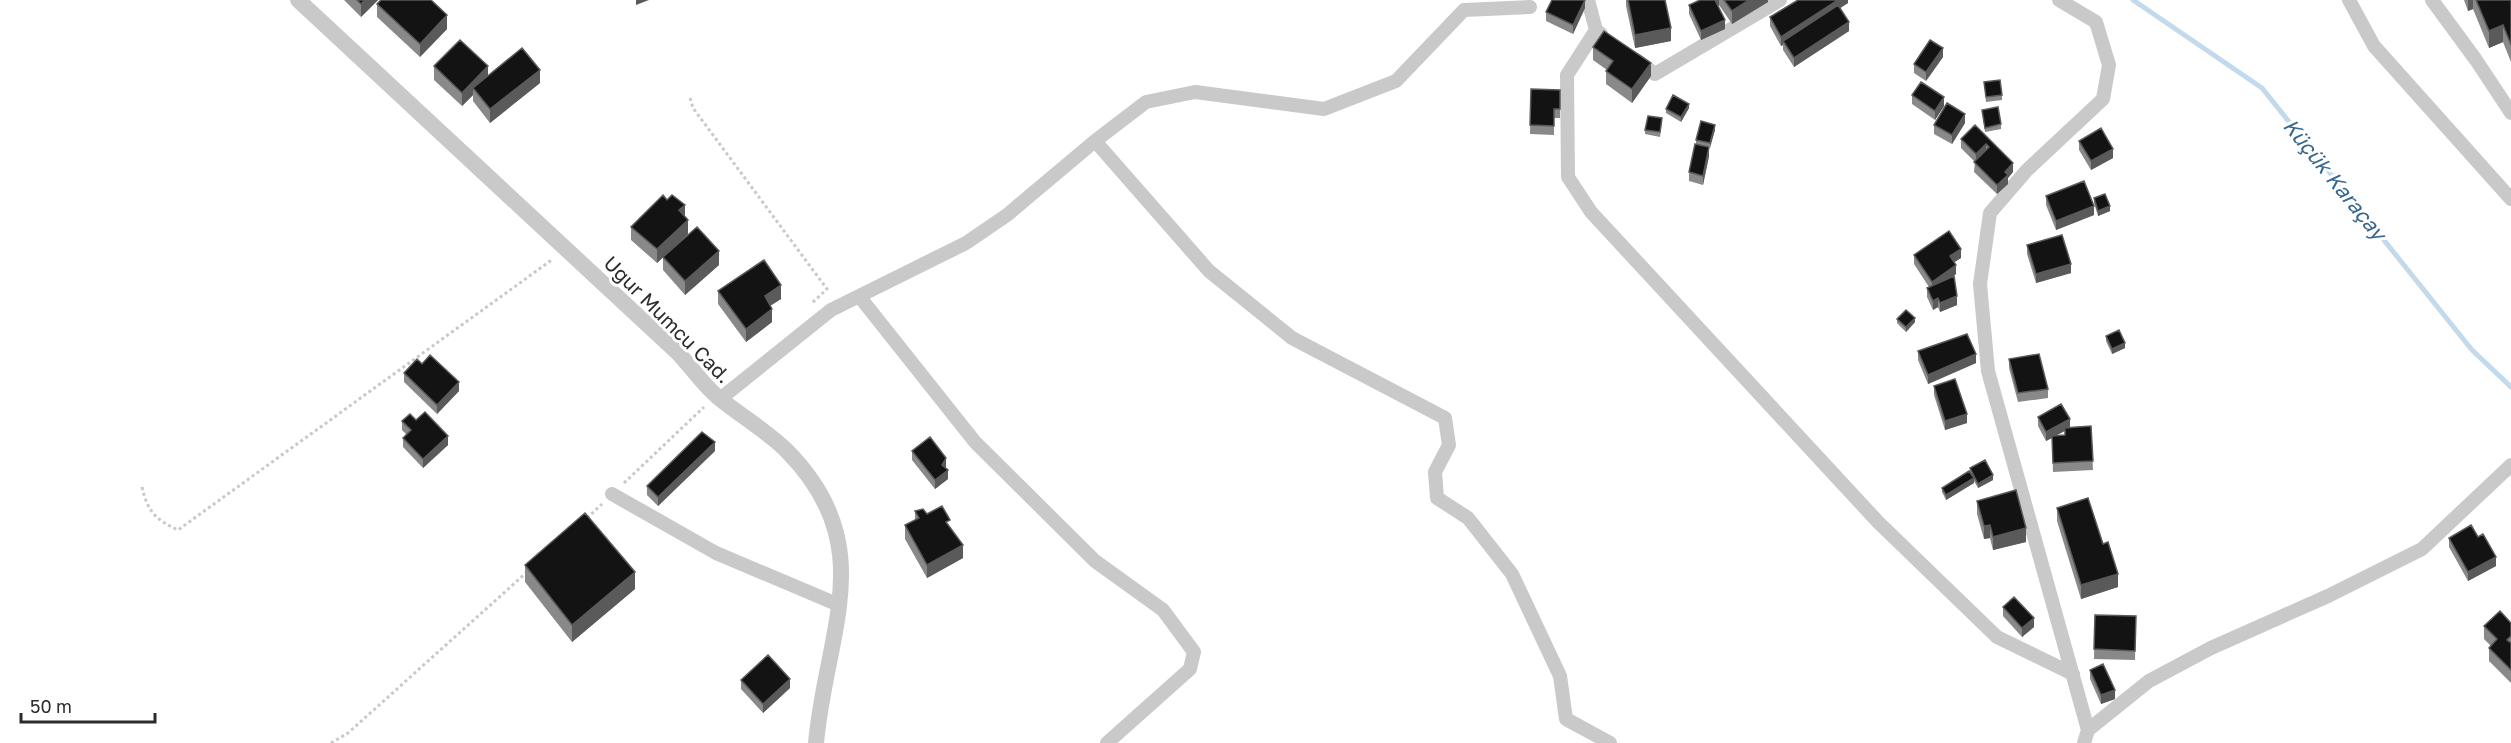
<svg xmlns="http://www.w3.org/2000/svg" width="2511" height="743" viewBox="0 0 2511 743" font-family="'Golos Text',sans-serif">
	<style>
		.lines { fill: none; stroke-linecap: round; stroke-linejoin: round }
		.stream { stroke: #c3d9ec; stroke-width: 5 }
		.path { stroke: #c9c9c9; stroke-width: 3; stroke-dasharray: 3 3; stroke-linecap: butt }
		.minor { stroke: #c9c9c9; stroke-width: 14 }
		.tertiary { stroke: #c9c9c9; stroke-width: 16 }
		.wall { fill: #898989; fill-rule: evenodd }
		.shaded-wall { fill: #5a5a5a }
		.building { fill: #131313; stroke: #5a5a5a; stroke-width: 1.5 }
		.labels { text-anchor: middle; dominant-baseline: central; stroke-width: 6; stroke-linejoin: round; paint-order: stroke }
		.street-label { font-size: 20px; fill: #2c2c2c; stroke: #fff }
		.water-label { font-size: 21px; font-style: italic; fill: #376891; stroke: #fff }
	</style>
	<rect width="100%" height="100%" fill="#fff"/>
	<g class="lines">
		<path class="stream" d="M2133 0 2262 88 2472 350 2511 387"/>
		<path class="path" d="M690 98 693 108 827 289 812 303
			M624 483 704 407
			M142 487C148 512 155 519 178 530L553 259
			M587 518 602 504
			M331 743 348 733 526 573"/>
		<path class="minor" d="M1588 0 1596 30 1601 34
			M2059 0 2096 22 2109 65 2103 99 2027 170 1990 213 1980 284 1988 371 2088 730 2084 743
			M2349 0 2374 46 2511 199
			M2432 0 2476 60 2511 113
			M1596 30 1567 75 1568 177 1591 212 1878 522 1997 637 2073 674
			M1636 60 1655 74 1780 0
			M1095 141 1209 271 1292 338 1445 418 1449 445 1435 472 1437 498 1468 518 1512 574 1560 676 1566 719 1610 743
			M859 296 975 442 1095 561 1163 610 1194 652 1190 669 1107 743
			M720 399 831 310 966 243 1007 215 1095 141 1146 102 1195 92 1324 109 1396 81 1464 10 1530 7
			M612 494 716 553 839 605
			M2088 730 2149 681 2211 648 2328 596 2422 549 2511 465"/>
		<path class="tertiary" d="M298 0 679 354C692 368 704 386 719 398 741 416 767 431 787 451 881 546 826 631 816 743"/>
	</g>
	<path class="wall" d="M344 0H378L361 17Z
		M1626 0H1665L1671 41 1635 48 1626 6Z
		M1700 0H1768V2L1732 24 1719 5 1718 6 1725 29 1701 40 1689 14V5Z
		M1848 0V3L1840 8 1849 31 1794 67 1783 50V45L1781 46 1770 26V17Z
		M2464 0H2511V62L2503 42 2489 48 2473 9 2468 11Z
		M377 4 447 29 420 57 377 17Z
		M1585 8 1573 34 1546 21V12Z
		M1593 47 1651 76 1632 103 1606 84V71L1607 70 1593 60Z
		M1943 57 1926 81 1914 73V64Z
		M434 66 488 76 540 83 490 123 473 101V95L462 106 434 80Z
		M1984 82 2002 95V100L1986 102Z
		M1531 89 1560 90V118H1554V135L1530 134Z
		M1912 95 1944 106 1935 120 1912 104Z
		M1689 108 1681 122 1666 113V109Z
		M1982 110 2001 124V129L1985 132Z
		M1662 122 1660 137 1645 134V130Z
		M1965 123 1952 144 1934 134V125Z
		M1975 125 2013 172 2008 178V184L1997 194 1974 172 1975 162 1961 148V139Z
		M1715 130 1709 148V156L1703 185 1689 181V172L1696 144V140Z
		M2079 141 2113 158 2091 170 2079 150Z
		M2046 196 2094 215 2056 230 2046 205Z
		M2094 198 2110 211 2098 216 2094 203Z
		M685 217 688 234 664 257 719 265 685 295 663 270V257L657 263 631 240V227Z
		M2027 245 2071 273 2036 283 2027 254Z
		M1914 255 1961 258 1954 262 1956 274 1952 277 1957 305 1940 312 1938 307 1933 310 1927 297V288L1929 287 1914 264Z
		M718 291 781 299 770 306 772 322 746 342 718 304Z
		M1897 319 1915 322 1906 332 1897 323Z
		M2106 336 2125 348 2112 354 2106 341Z
		M1918 351 1976 363 1928 384 1918 360Z
		M2009 359 2048 389V398L2018 402 2009 368Z
		M422 364 459 391 437 414 404 382V373Z
		M1934 386 1967 423 1945 430 1934 395Z
		M2038 417 2070 427 2091 426 2093 470 2053 472 2052 438 2046 441 2038 426ZM2065 431V435H2057Z
		M416 420 448 445 423 468 403 447V438L407 435 402 430V421Z
		M715 451 658 506 647 495V486Z
		M912 451 946 467V468L948 479 935 489 912 460Z
		M1970 468 1993 480 1978 488 1974 481V483L1946 500 1942 492V488L1970 472Z
		M1977 501 2026 542 1993 550 1990 538 1984 539 1977 514Z
		M2057 508 2103 544 2118 587 2081 599 2057 521Z
		M915 511 950 527 963 558 927 578 905 539V525L915 520Z
		M2478 537 2496 566 2468 581 2449 547V538Z
		M525 565 635 589 572 642 525 582Z
		M2003 607 2034 627 2022 637 2003 616Z
		M2095 615 2136 616 2135 660 2094 659Z
		M2511 623V683L2489 661V648L2491 646 2484 639V626Z
		M2090 670 2115 699 2101 704 2090 679Z
		M741 680 790 688 763 713 741 689Z"/>
	<path class="shaded-wall" d="M365 0H378L361 17V4Z
		M636 0H649L636 5Z
		M1585 0V8L1573 34V25Z
		M1715 0H1719V5L1715 8Z
		M1749 0H1768V2L1732 24V11Z
		M1838 0H1848V3L1785 44 1783 41V45L1781 46V37Z
		M2468 0H2473V9L2468 11Z
		M447 15V29L420 57V44Z
		M1725 20V29L1701 40V31Z
		M1849 22V31L1794 67V58Z
		M2503 25V42L2489 48V31Z
		M1671 28V41L1635 48V35Z
		M1943 48V57L1926 81V72Z
		M1651 63V76L1632 103V89Z
		M488 66V79L473 88V95L462 106V93Z
		M540 70V83L490 123V109Z
		M1944 97V106L1935 120V111Z
		M1689 104V108L1681 122V117Z
		M1965 114V123L1952 144V135Z
		M1715 125V130L1710 148V143Z
		M1986 144V153L1976 163V154Z
		M1709 147V156L1703 185V176Z
		M2113 149V158L2091 170V161Z
		M2013 163V172L2008 178V184L1997 194V185L2005 172Z
		M685 205V218L679 210Z
		M2094 206V215L2056 230V221Z
		M2110 206V211L2098 216V211Z
		M688 220V234L657 263V249Z
		M1961 249V258L1950 265V256Z
		M719 251V265L685 295V281Z
		M2071 264V273L2036 283V274Z
		M1956 265V274L1932 291V282Z
		M781 285V299L765 309V296Z
		M1957 296V305L1940 312V303Z
		M1938 298V307L1933 310V301Z
		M772 309V322L746 342V329Z
		M1915 318V322L1906 332V327Z
		M2125 343V348L2112 354V349Z
		M1976 354V363L1928 384V375Z
		M459 382V391L437 414V405Z
		M1967 414V423L1945 430V421Z
		M2070 419V428L2046 441V432Z
		M448 436V445L423 468V459Z
		M715 442V451L658 506V497Z
		M946 458V467L942 474V465Z
		M948 470V479L935 489V480Z
		M1993 475V480L1978 488V484Z
		M1974 478V483L1946 500V495Z
		M1990 525V538L1984 539V526Z
		M2026 528V542L1993 550V537Z
		M963 545V558L927 578V565Z
		M2496 557V566L2468 581V572Z
		M635 572V589L572 642V625Z
		M2118 574V587L2081 599V585Z
		M2034 618V627L2022 637V628Z
		M790 679V688L763 713V704Z
		M2115 690V699L2101 704V695Z"/>
	<path class="building" d="M357 0H365L361 4Z
		M381 0H431L447 15 420 44 377 4Z
		M1552 0H1585L1573 25 1546 12Z
		M1628 0H1665L1671 28 1635 35Z
		M1700 0H1715L1725 20 1701 31 1689 5Z
		M1724 0H1749L1732 11Z
		M1798 0H1838L1781 37 1770 17Z
		M2476 0H2511V45L2503 25 2489 31Z
		M1838 5 1849 22 1794 58 1783 41Z
		M1604 31 1651 63 1632 89 1606 71 1613 61 1593 47Z
		M460 40 488 66 462 93 434 66Z
		M1930 40 1943 48 1926 72 1914 64Z
		M522 48 540 70 490 109 473 88Z
		M2000 80 2002 95 1986 97 1984 82Z
		M1921 82 1944 97 1935 111 1912 95Z
		M1531 89 1560 90V109H1554V126L1530 125Z
		M1673 95 1689 104 1681 117 1666 109Z
		M1947 103 1965 114 1952 135 1934 125Z
		M1998 107 2001 124 1985 128 1982 110Z
		M1648 116 1662 118 1660 132 1645 130Z
		M1701 121 1715 125 1710 143 1696 140Z
		M1975 125 2013 163 2005 172 2008 175 1997 185 1974 162 1989 147 1986 144 1976 154 1961 139Z
		M2101 128 2113 149 2091 161 2079 141Z
		M1695 144 1709 147 1703 176 1689 172Z
		M2084 181 2094 206 2056 221 2046 196Z
		M2105 194 2110 206 2098 211 2094 198Z
		M663 195 667 200 672 195 685 205 679 210 688 220 657 249 631 227Z
		M697 227 719 251 685 281 663 257Z
		M1949 231 1961 249 1950 256 1956 265 1932 282 1914 255Z
		M2062 235 2071 264 2036 274 2027 245Z
		M764 260 781 285 765 296 772 309 746 329 718 291Z
		M1954 276 1957 296 1940 303 1938 298 1933 301 1927 288Z
		M1906 310 1915 318 1906 327 1897 319Z
		M2119 330 2125 343 2112 349 2106 336Z
		M1967 334 1976 354 1928 375 1918 351Z
		M2039 354 2048 389 2018 393 2009 359Z
		M430 355 459 382 437 405 404 373 417 359 422 364Z
		M1955 379 1967 414 1945 421 1934 386Z
		M2061 404 2070 419 2046 432 2038 417Z
		M425 412 448 436 423 459 403 438 411 430 402 421 410 414 416 420Z
		M2091 426 2093 461 2053 463 2052 436 2065 435V428Z
		M702 432 715 442 658 497 647 486Z
		M930 437 946 458 942 465 948 470 935 480 912 451Z
		M1985 460 1993 475 1978 484 1970 468Z
		M1969 471 1974 478 1946 495 1942 488Z
		M2016 490 2026 528 1993 537 1990 525 1984 526 1977 501Z
		M2088 498 2103 544 2108 542 2118 574 2081 585 2057 508Z
		M942 506 950 520 946 522 963 545 927 565 905 525 919 518 915 511 923 509 927 514Z
		M585 513 635 572 572 625 525 565Z
		M2471 525 2478 537 2483 534 2496 557 2468 572 2449 538Z
		M2014 597 2034 618 2022 628 2003 607Z
		M2500 611 2511 623V636L2507 640 2511 643V670L2489 648 2497 639 2484 626Z
		M2095 615 2136 616 2135 651 2094 649Z
		M768 655 790 679 763 704 741 680Z
		M2103 664 2115 690 2101 695 2090 670Z"/>
	<g class="labels">
		<g class="street-label">
			<text transform="translate(668 319) rotate(45)">Uğur Mumcu Cad.</text>
		</g>
		<g class="water-label">
			<text transform="translate(2335 179) rotate(51)">Küçük Karaçay</text>
		</g>
	</g>
	<path d="M21 713v9h134v-9" fill="none" stroke="#2c2c2c" stroke-width="3"/>
	<text x="30" y="713" font-size="18" fill="#2c2c2c" stroke="#ffffff" stroke-width="4.5" paint-order="stroke">50 m</text>
</svg>
